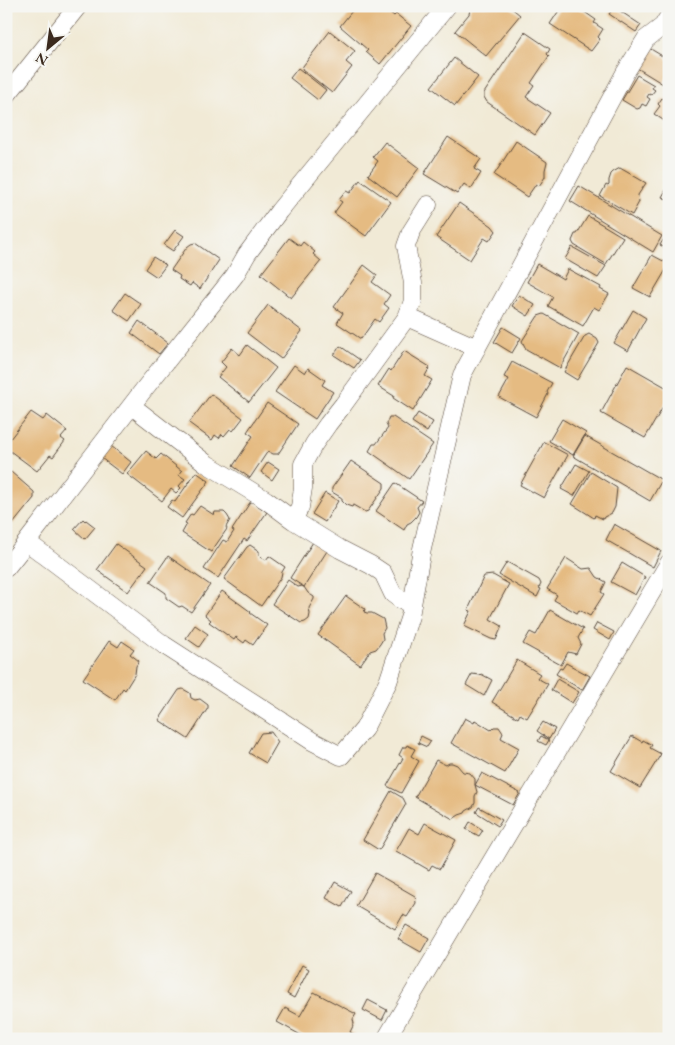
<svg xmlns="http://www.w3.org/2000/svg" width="675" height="1045" viewBox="0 0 675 1045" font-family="'EB Garamond',serif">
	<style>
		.building { fill: #e5bb82 }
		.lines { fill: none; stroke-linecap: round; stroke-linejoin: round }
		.street-casing { stroke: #56473a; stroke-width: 19 }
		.street { stroke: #fff; stroke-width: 18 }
	</style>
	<rect width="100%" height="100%" fill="#f6f6f2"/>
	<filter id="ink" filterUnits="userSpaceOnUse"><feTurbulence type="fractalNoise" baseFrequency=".02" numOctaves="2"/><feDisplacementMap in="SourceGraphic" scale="10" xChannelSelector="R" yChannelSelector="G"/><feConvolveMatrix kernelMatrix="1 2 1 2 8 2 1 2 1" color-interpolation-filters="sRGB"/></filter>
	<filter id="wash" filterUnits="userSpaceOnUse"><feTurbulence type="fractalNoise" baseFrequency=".0096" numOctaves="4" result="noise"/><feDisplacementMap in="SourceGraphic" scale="20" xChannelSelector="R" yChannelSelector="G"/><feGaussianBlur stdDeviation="1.12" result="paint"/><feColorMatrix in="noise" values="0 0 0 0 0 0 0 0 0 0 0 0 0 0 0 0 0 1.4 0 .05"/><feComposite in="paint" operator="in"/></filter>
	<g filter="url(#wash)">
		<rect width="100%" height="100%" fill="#f1ead6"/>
		<g id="blocks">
			<path class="building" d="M356 6H382L394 16 396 14 411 26 380 64 366 52 368 50 340 26Z
				M471 6H509L520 15 486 56 455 31 469 14Z
				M562 6H576L596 20 594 23 603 29 598 37 600 39 591 51 550 24Z
				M614 7 641 25 636 32 609 14Z
				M330 31 355 51 346 62 352 67 332 93 302 69 303 66Z
				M525 32 550 49 547 54 549 56 531 83 534 85 526 97 550 113 535 135 487 102 484 97V93Z
				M649 48 669 60V74L663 84 637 68Z
				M454 58 478 77 455 106 431 87Z
				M298 68 326 90 318 100 290 78Z
				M637 75 654 85 652 88 655 90 651 95 649 94 647 97 650 99 646 106 642 104 640 108 637 109 622 100Z
				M669 95V124L654 114 660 106 658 104 662 98 665 100Z
				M448 137 481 159 474 169 481 173 471 189 464 184 457 194 424 174Z
				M516 141 547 162 545 170V177L539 186 536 184 527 197 494 175Z
				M385 142 419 168 397 197 368 175 378 161 373 157Z
				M620 168 646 183 638 195 639 202 632 215 600 196 606 185 608 186 609 185V180L611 174 613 172Z
				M360 180 391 202 366 236 334 213 342 202 339 200 346 191 350 193Z
				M579 186 662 236 653 252 570 201Z
				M666 190 669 192V200L662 197Z
				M459 203 492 226 496 231 489 241 484 238 470 260 436 237Z
				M588 216 623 237 606 264 574 245 572 241 575 234H577Z
				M175 230 184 236 173 251 164 245Z
				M669 231V250L660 245Z
				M289 238 300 246 303 242 315 252 313 254 321 261 291 298 261 274Z
				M195 243 219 260 200 289 192 283 190 286 179 279 180 276 171 270 187 247 191 244Z
				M572 247 606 266 598 278 565 259Z
				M652 255 667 263V268L650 297 633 288Z
				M153 257 166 265 157 277 145 269Z
				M537 264 563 279 568 269 601 287 600 289 609 294 599 310 594 307 583 326 548 306 553 297 527 282Z
				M364 265 377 275 372 282 390 295 384 304 389 308 379 322 375 319 361 339 337 323 343 313 334 307Z
				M125 293 141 304 129 321 113 310Z
				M519 295 535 305 528 316 512 306Z
				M268 305 302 331 281 359 247 333Z
				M633 310 646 318 628 351 614 343Z
				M544 314 579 334 560 368 526 349 522 341 538 316Z
				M139 321 168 343 159 354 131 333Z
				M503 327 521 338 512 353 494 342Z
				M589 334 597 339 599 343 577 380 564 372 585 336Z
				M247 345 276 368 249 402 218 377 226 367 221 362 232 348 240 355Z
				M340 346 360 360 354 368 334 355Z
				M404 351 430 367 425 376 432 380 413 411 393 398 394 396 378 386 389 369 391 371Z
				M512 362 552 383 547 392 548 394 536 417 499 397 509 379 504 377Z
				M294 365 305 373 308 368 325 380 322 385 333 392 315 419 275 392Z
				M627 365 669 389V397L645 438 601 413Z
				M211 394 243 418 233 431 230 429 224 436 222 434 219 438 215 435 212 440 189 423Z
				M267 403 298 424 278 454H273L268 451 250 478 233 466 253 436 247 432Z
				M31 412 43 420 47 415 67 431 61 438 65 441 53 457 50 455 37 471 6 448V444Z
				M418 413 433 422 427 432 412 422Z
				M389 417H393L433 444 409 479 369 451 373 444H376L388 428 386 424Z
				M562 419 586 433 573 455 549 441Z
				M585 436 662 480 650 501 573 456Z
				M544 442 568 455 544 498 520 485Z
				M111 446 131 462 122 474 101 458Z
				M146 451 156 459 161 454 182 471 179 475 185 479 179 486 181 488 176 493 171 489 162 501 127 474Z
				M351 461 384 483V488L368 511 365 512 353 505 352 507 346 505 342 501V498L332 492V488Z
				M268 462 279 469 272 480 261 472Z
				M576 464 589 471 574 496 561 489Z
				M11 472 34 492V498L13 524 6 519V477Z
				M196 472 209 481 182 518 167 507 172 500 175 502Z
				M591 472 617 488 615 507 612 513 604 517 603 519 595 515 594 518 572 504Z
				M395 483 422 501 417 507 419 512 416 517 411 522 407 524 404 530 376 511Z
				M325 493 338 501 325 522 312 514Z
				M251 501 267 512 247 541 244 539 218 578 204 569 223 540 227 542 234 531 232 530Z
				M200 506 214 515 215 512H224L227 515 230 520 226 527 227 529 211 552 182 533 187 524 185 523 191 514 193 515Z
				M83 519 85 521 86 520 95 527 85 539 74 529Z
				M614 524 661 551 653 567 606 540Z
				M313 542 327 551 304 587 290 578Z
				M116 544 147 566 128 592 97 570Z
				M250 545 259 551V556L266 560 269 556 285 567 282 572 281 577 261 606 224 579 247 547Z
				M168 556 210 585 191 612 182 606 179 607 166 598V593L150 582Z
				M566 558 583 569 591 568 597 577 606 582 601 592 604 594 590 616 579 610 577 613 554 600 557 595 547 589Z
				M507 562 539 580 541 584 539 588 541 589 537 597 499 575Z
				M622 563 645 577 635 595 611 582Z
				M493 575 509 584 490 619 502 626 496 640 491 639 464 626 471 611 468 610 484 576Z
				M288 580 298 587 302 586 304 587 308 593 314 597V599L309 608 310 614 309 619 305 622 301 623 272 604Z
				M222 591 251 612 250 613 267 625 253 645 246 640 244 643 236 637 234 640 209 622 211 620 205 615Z
				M346 596 365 609 364 612 367 613H372L383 619 385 628 382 633 383 639 380 644 376 649 370 651 360 665 318 635Z
				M550 610 583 629 578 638 581 644 576 654 568 652 561 665 523 644 530 632 536 635Z
				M597 623 614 632 610 640 593 630Z
				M195 625 208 634 199 647 186 638Z
				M109 641 118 647 122 641 134 649 130 654 139 661 136 666 135 674 125 690 123 688 115 700 83 679Z
				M517 660 540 674 537 678 548 684 527 718 520 714 518 718 492 702Z
				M566 663 590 676 582 690 556 674 560 668 562 669Z
				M472 674 480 675 481 674 492 680 484 696 466 685Z
				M557 679 579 692 572 703 551 690Z
				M183 689 190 693 191 698 195 700 200 699 208 705V708L188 739 159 720 179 690Z
				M465 718 474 723 475 720 491 730 494 727H499L503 733 501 738 519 748 505 773 451 743Z
				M543 722 555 729 549 739 537 731Z
				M271 732 278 742 266 763 249 753 261 733Z
				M421 736 431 741 427 747 418 743Z
				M541 736 549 740 546 745 538 741Z
				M632 736 642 742 643 740 652 745 650 748 661 754 640 788 611 771Z
				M407 745 415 749 411 756 419 761 401 793 387 786 403 758 399 755 403 747H406Z
				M436 760 446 765 449 763H452L457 765 463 772 470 773 475 779V785L477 792 475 796V803L473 807 466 811 465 813 459 815 453 819 415 797Z
				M482 773 520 793 513 805 475 785Z
				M391 791 403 798 406 804 379 850 363 840Z
				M479 807 502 820 498 826 476 812Z
				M470 822 483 830 479 836 466 829Z
				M425 823 456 840 440 869 432 865 429 870 396 851 409 828 419 834Z
				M375 873 415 896 416 903 407 917 403 915 395 929 356 906Z
				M335 882 351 891 342 907 326 898Z
				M406 925 429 938 421 952 398 939Z
				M302 965 309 969 294 998 287 994Z
				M314 992 356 1014 353 1019 354 1024 350 1032 356 1036 354 1039H308L277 1022 285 1008 300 1016Z
				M368 1000 387 1010 382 1020 363 1010Z"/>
		</g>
	</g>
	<g filter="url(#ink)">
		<use href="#blocks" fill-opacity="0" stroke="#56473a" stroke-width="1"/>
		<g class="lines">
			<defs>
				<path id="street" d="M6 96 78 6
					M407 317 413 301V283L406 246 411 232 428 205
					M132 406 207 464 266 500 293 520
					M27 542 164 645 257 705 312 741 341 756 364 729 388 682 410 616 422 549 462 375 625 73 646 39 663 26 669 16
					M6 568 22 548 145 388 235 275 247 254 279 211 447 6
					M412 604 401 600 393 594 383 573 371 565 340 549 293 520 300 507 303 488V464L314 444 328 424 343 405 407 317 477 348
					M386 1039 669 563"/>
			</defs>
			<use href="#street" class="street-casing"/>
			<use href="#street" class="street"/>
		</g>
	</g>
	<rect width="675" height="1045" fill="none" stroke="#f6f6f2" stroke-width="25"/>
	<g transform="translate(48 48) rotate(209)" stroke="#f6f6f2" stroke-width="4" paint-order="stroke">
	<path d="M0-4L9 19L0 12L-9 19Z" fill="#3b2a1e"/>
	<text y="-8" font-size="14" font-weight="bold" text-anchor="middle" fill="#3b2a1e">N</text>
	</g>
</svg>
